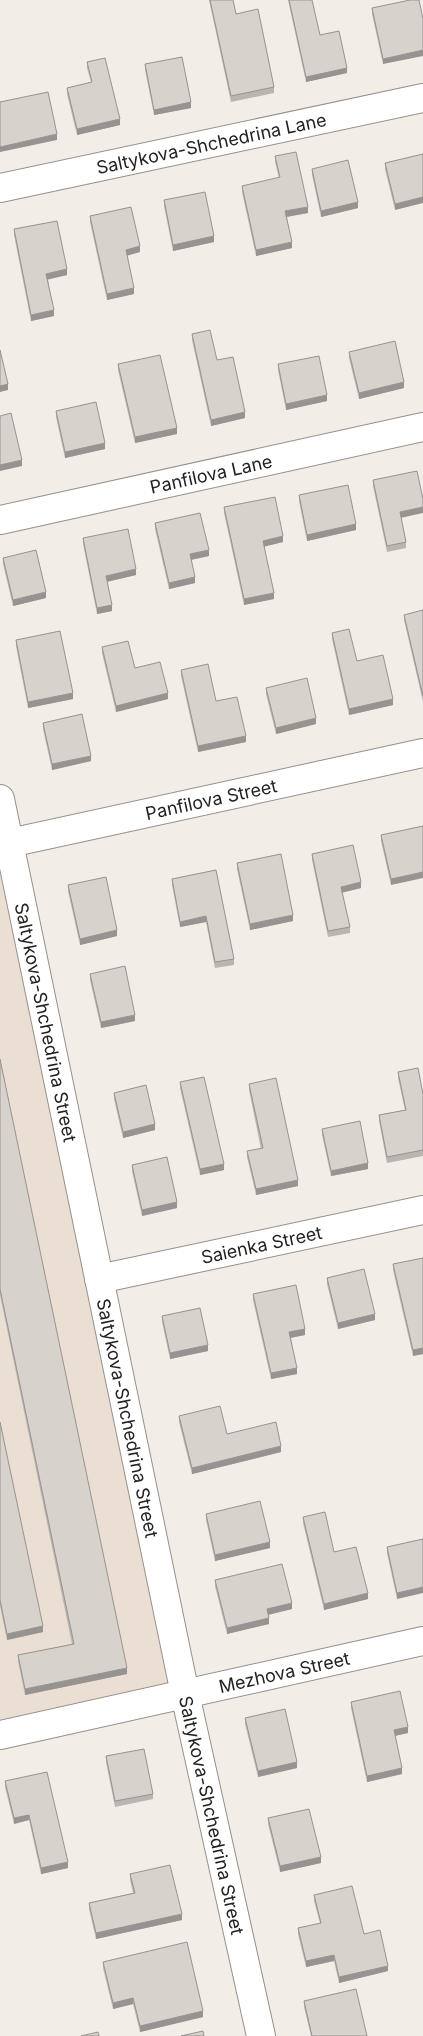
<svg xmlns="http://www.w3.org/2000/svg" width="423" height="2036" viewBox="0 0 423 2036" font-family="Inter,sans-serif">
	<style>
		.built { fill: #ebdfd4 }
		.lines { fill: none; stroke-linecap: round; stroke-linejoin: round }
		.minor-casing { stroke: #96908b; stroke-width: 30 }
		.minor { stroke: #fff; stroke-width: 28 }
		.wall { fill: #bab5b0 }
		.shaded-wall { fill: #979390 }
		.building { fill: #d8d2cd; stroke: #979390 }
		.labels { text-anchor: middle; dominant-baseline: central; stroke-width: 4.5; stroke-linejoin: round; paint-order: stroke }
		.street-label { font-size: 18px; fill: #24211f; stroke: #fefbf7 }
	</style>
	<rect width="100%" height="100%" fill="#f3ede7"/>
	<path class="built" d="M0 858 168 1686 0 1724Z"/>
	<g class="lines">
		<defs>
			<g id="minor">
				<path id="s1" d="M0 188 423 98"/>
				<path id="s2" d="M0 520 423 427"/>
				<path id="s3" d="M0 799 185 1694 261 2036"/>
				<path id="s4" d="M0 845 423 753"/>
				<path id="s5" d="M99 1279 423 1210"/>
				<path id="s6" d="M0 1735 423 1641"/>
			</g>
		</defs>
		<use href="#minor" class="minor-casing"/>
		<use href="#minor" class="minor"/>
	</g>
	<path class="wall" d="M209 0H233L236 14 274 87V93L231 102Z
		M288 0H312L320 35 347 73 306 82Z
		M372 8 423 19 383 64 372 14Z
		M87 62 120 125 77 135 67 94V88L91 82 87 68Z
		M145 64 191 108 154 115 145 70Z
		M423 154 395 210 385 169V163Z
		M275 156 308 213 287 217 292 248 256 256 242 192V186L279 178 275 162Z
		M312 169 358 208 321 217 312 175Z
		M164 200 214 242 173 251 164 206Z
		M90 216 140 252 127 255 134 294 107 300 90 222Z
		M14 229 67 275 48 279 54 316 31 321 14 235Z
		M192 334 217 360 245 418 211 426 192 340Z
		M349 352 404 388 359 399 349 358Z
		M118 364 177 434 135 443 118 370Z
		M278 364 327 401 286 410 278 370Z
		M56 411 105 449 65 458 56 417Z
		M373 480 401 517 406 542V548L387 552 373 486Z
		M299 495 356 530 307 541 299 501Z
		M224 507 283 542 264 546 274 599 244 605 224 513Z
		M155 523 209 556 191 560 195 583 169 589 155 529Z
		M83 538 136 575 107 582 112 611 97 614 83 544Z
		M3 558 46 598 13 606 3 564Z
		M423 610V702L404 620V615Z
		M332 633 393 705 349 715 332 639Z
		M16 640 73 699 28 708 16 646Z
		M102 647 135 668 168 699 116 712 102 653Z
		M181 670 216 701 246 742 198 752 181 676Z
		M266 688 316 724 276 734 266 694Z
		M43 723 91 761 52 770 43 729Z
		M423 826 391 885 381 841V835Z
		M312 854 361 888 342 892 350 927V933L328 937 312 860Z
		M237 863 293 921 250 930 237 869Z
		M216 870 234 959V965L215 968 206 922 180 927 172 885V879Z
		M68 885 117 936 80 945 68 891Z
		M90 974 135 1021 101 1028 90 980Z
		M0 1059 127 1674 25 1695 18 1661V1655L72 1644 0 1295Z
		M398 1072 423 1094V1156L387 1163 379 1121V1115L405 1110 398 1078Z
		M180 1082 224 1170 200 1175 180 1088Z
		M249 1084 298 1186 256 1195 247 1157V1151L261 1149 249 1090Z
		M114 1093 155 1130 123 1138 114 1099Z
		M322 1129 368 1169 331 1176 322 1135Z
		M132 1165 177 1208 142 1216 132 1171Z
		M423 1258V1354L413 1356 393 1270V1264Z
		M327 1278 375 1320 338 1329 327 1284Z
		M253 1294 305 1335 291 1338 297 1374 271 1379 253 1300Z
		M162 1316 208 1351 170 1359 162 1322Z
		M179 1416 227 1434 281 1452 192 1474 179 1422Z
		M0 1422 43 1632 7 1640 0 1606Z
		M206 1514 270 1548 215 1561 206 1520Z
		M303 1517 334 1552 368 1599 324 1610 303 1523Z
		M423 1539 397 1599 387 1553V1547Z
		M215 1580 292 1609 268 1615 269 1624 227 1634 215 1586Z
		M351 1702 408 1733 395 1736 402 1774 367 1782 351 1708Z
		M245 1718 297 1768 258 1777 245 1724Z
		M106 1756 153 1794V1799L115 1807 106 1762Z
		M5 1781 68 1868 41 1874 29 1820 14 1824 5 1787Z
		M268 1818 321 1863 280 1872 268 1824Z
		M130 1874 182 1920 96 1939 89 1909V1903L133 1893 130 1880Z
		M314 1895 364 1934 388 1971 339 1983 334 1961 306 1967 298 1934V1928L320 1923 314 1901Z
		M103 1962 203 2017 140 2032 133 2004 113 2009 103 1968Z
		M304 2001 367 2036H311L304 2007Z"/>
	<path class="shaded-wall" d="M423 50V56L383 64V59Z
		M347 68V73L306 82V77Z
		M191 102V108L154 115V110Z
		M120 119V125L77 135V129Z
		M57 134V140L0 152V147Z
		M423 197V203L395 210V204Z
		M358 202V208L321 217V211Z
		M308 207V213L285 217V211Z
		M214 236V242L173 251V245Z
		M292 242V248L256 256V250Z
		M140 246V252L126 256V250Z
		M67 269V275L46 280V274Z
		M134 288V294L107 300V294Z
		M54 310V316L31 321V315Z
		M404 382V388L359 399V393Z
		M8 384V390L0 392V386Z
		M327 395V401L286 410V404Z
		M245 412V418L211 426V420Z
		M177 428V434L135 443V437Z
		M105 443V449L65 458V452Z
		M22 460V466L0 471V465Z
		M423 507V513L400 518V512Z
		M356 524V530L307 541V535Z
		M283 536V542L263 547V541Z
		M209 550V556L190 560V554Z
		M136 569V575L106 582V576Z
		M195 577V583L169 589V583Z
		M46 592V598L13 606V600Z
		M274 593V599L244 605V599Z
		M112 605V611L97 614V608Z
		M73 693V699L28 708V702Z
		M168 693V699L116 712V706Z
		M393 699V705L349 715V709Z
		M316 718V724L276 734V728Z
		M246 736V742L198 752V746Z
		M91 756V761L52 770V764Z
		M423 872V878L391 885V879Z
		M361 882V888L341 893V887Z
		M293 915V921L250 930V924Z
		M206 916V922L180 927V922Z
		M117 930V936L80 945V939Z
		M135 1015V1021L101 1028V1022Z
		M155 1124V1130L123 1138V1132Z
		M368 1163V1169L331 1176V1171Z
		M224 1164V1170L200 1175V1169Z
		M298 1180V1186L256 1195V1189Z
		M177 1202V1208L142 1216V1210Z
		M375 1314V1320L338 1329V1323Z
		M305 1329V1335L289 1338V1332Z
		M208 1345V1351L170 1359V1353Z
		M423 1348V1354L413 1356V1350Z
		M297 1368V1374L271 1379V1373Z
		M281 1446V1452L192 1474V1468Z
		M270 1542V1548L215 1561V1555Z
		M423 1587V1593L397 1599V1593Z
		M368 1593V1599L324 1610V1604Z
		M292 1603V1609L267 1615V1609Z
		M269 1618V1624L227 1634V1628Z
		M43 1626V1632L7 1640V1634Z
		M127 1668V1674L25 1695V1689Z
		M408 1727V1733L394 1736V1730Z
		M297 1762V1768L258 1777V1771Z
		M402 1768V1774L367 1782V1776Z
		M29 1815V1820L14 1824V1818Z
		M321 1857V1863L280 1872V1866Z
		M68 1862V1868L41 1874V1868Z
		M182 1914V1920L96 1939V1933Z
		M334 1955V1961L306 1967V1961Z
		M388 1966V1971L339 1983V1977Z
		M133 1998V2004L113 2009V2003Z
		M203 2011V2017L140 2032V2026Z"/>
	<path class="building" d="M210 0H233L236 14 258 9 274 87 231 96Z
		M289 0H312L320 35 339 31 347 68 306 77Z
		M410 0H419L423 19V50L383 59 372 8Z
		M182 57 191 102 154 110 145 64Z
		M105 58 120 119 77 129 67 88 92 82 87 62Z
		M48 92 57 134 0 147V102Z
		M296 152 308 207 285 211 292 242 256 250 242 186 280 177 275 156Z
		M423 154V197L395 204 385 163Z
		M348 160 358 202 321 211 312 169Z
		M205 192 214 236 173 245 164 200Z
		M131 207 140 246 126 250 134 288 107 294 90 216Z
		M57 221 67 269 46 274 54 310 31 315 14 229Z
		M210 330 217 360 233 357 245 412 211 420 192 334Z
		M395 341 404 382 359 393 349 352Z
		M0 350 8 384 0 386Z
		M160 355 177 428 135 437 118 364Z
		M319 356 327 395 286 404 278 364Z
		M96 402 105 443 65 452 56 411Z
		M11 413 22 460 0 465V416Z
		M417 471 423 499V507L400 512 406 542 387 546 373 480Z
		M348 485 356 524 307 535 299 495Z
		M275 497 283 536 263 541 274 593 244 599 224 507Z
		M200 513 209 550 190 554 195 577 169 583 155 523Z
		M128 529 136 569 106 576 112 605 97 608 83 538Z
		M36 550 46 592 13 600 3 558Z
		M423 610V696L404 615Z
		M349 629 357 661 383 655 393 699 349 709 332 633Z
		M60 631 73 693 28 702 16 640Z
		M128 641 135 668 160 662 168 693 116 706 102 647Z
		M208 664 216 701 237 697 246 736 198 746 181 670Z
		M307 678 316 718 276 728 266 688Z
		M82 714 91 756 52 764 43 723Z
		M423 826V872L391 879 381 835Z
		M353 845 361 882 341 887 350 927 328 931 312 854Z
		M281 854 293 915 250 924 237 863Z
		M216 870 234 959 215 962 206 916 180 922 172 879Z
		M106 877 117 930 80 939 68 885Z
		M125 966 135 1015 101 1022 90 974Z
		M0 1059 127 1668 25 1689 18 1655 74 1644 0 1289Z
		M418 1068 423 1094V1150L387 1157 379 1115 406 1110 398 1072Z
		M204 1077 224 1164 200 1169 180 1082Z
		M276 1078 298 1180 256 1189 247 1151 263 1148 249 1084Z
		M146 1085 155 1124 123 1132 114 1093Z
		M360 1121 368 1163 331 1171 322 1129Z
		M167 1157 177 1202 142 1210 132 1165Z
		M423 1258V1348L413 1350 393 1264Z
		M364 1269 375 1314 338 1323 327 1278Z
		M296 1285 305 1329 289 1332 297 1368 271 1373 253 1294Z
		M200 1308 208 1345 170 1353 162 1316Z
		M220 1406 227 1434 276 1422 281 1446 192 1468 179 1416Z
		M0 1422 43 1626 7 1634 0 1600Z
		M260 1501 270 1542 215 1555 206 1514Z
		M325 1512 334 1552 356 1547 368 1593 324 1604 303 1517Z
		M423 1539V1587L397 1593 387 1547Z
		M282 1564 292 1603 267 1609 269 1618 227 1628 215 1580Z
		M400 1691 408 1727 394 1730 402 1768 367 1776 351 1702Z
		M285 1709 297 1762 258 1771 245 1718Z
		M144 1749 153 1794 115 1801 106 1756Z
		M47 1772 68 1862 41 1868 29 1815 14 1818 5 1781Z
		M309 1809 321 1857 280 1866 268 1818Z
		M170 1865 182 1914 96 1933 89 1903 135 1893 130 1874Z
		M352 1886 364 1934 380 1930 388 1966 339 1977 334 1955 306 1961 298 1928 321 1923 314 1895Z
		M187 1942 203 2011 140 2026 133 1998 113 2003 103 1962Z
		M356 1989 367 2036H312L304 2001Z
		M203 2031 204 2036H181Z
		M98 2032 99 2036H81Z"/>
	<g class="labels">
		<g class="street-label">
			<text stroke="none"><textPath href="#s1" startOffset="216">Saltykova-Shchedrina Lane</textPath></text>
			<text stroke="none"><textPath href="#s2" startOffset="216">Panfilova Lane</textPath></text>
			<text stroke="none"><textPath href="#s4" startOffset="216">Panfilova Street</textPath></text>
			<text stroke="none"><textPath href="#s3" startOffset="228">Saltykova-Shchedrina Street</textPath></text>
			<text stroke="none"><textPath href="#s5" startOffset="166">Saienka Street</textPath></text>
			<text stroke="none"><textPath href="#s3" startOffset="632">Saltykova-Shchedrina Street</textPath></text>
			<text stroke="none"><textPath href="#s6" startOffset="291">Mezhova Street</textPath></text>
			<text stroke="none"><textPath href="#s3" startOffset="1038">Saltykova-Shchedrina Street</textPath></text>
		</g>
	</g>
</svg>
